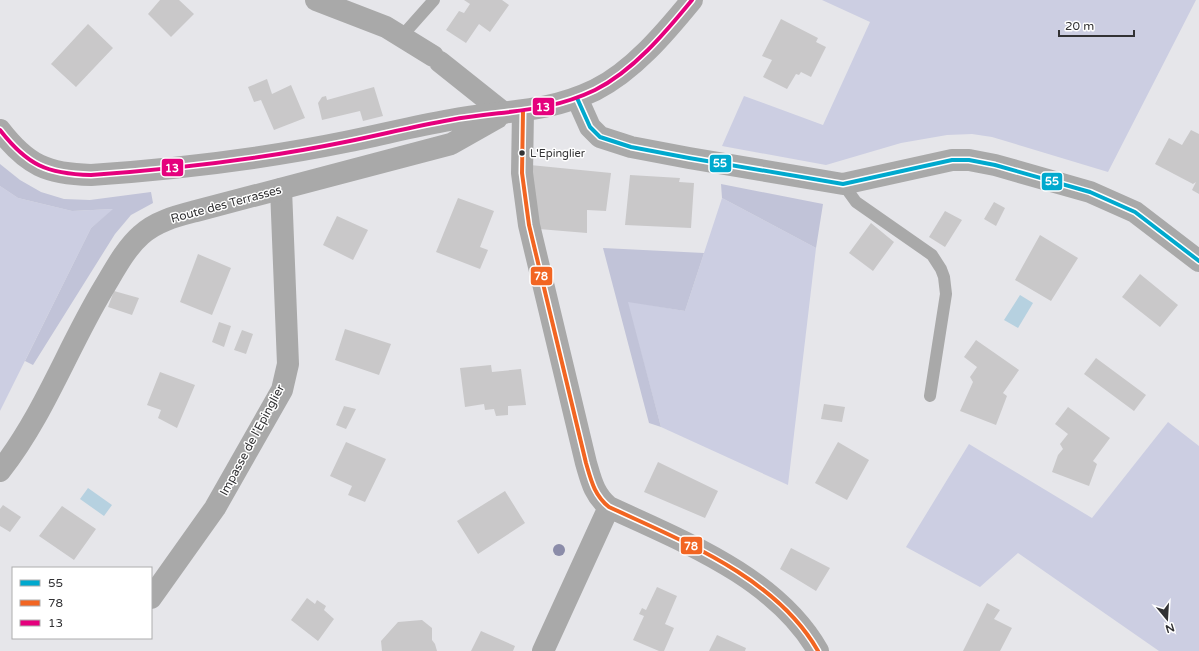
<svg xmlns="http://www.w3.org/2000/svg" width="1199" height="651" viewBox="0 0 1199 651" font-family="'Varela Round',sans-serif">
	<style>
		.green { fill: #cccee2 }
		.forest { fill: #c1c3d8 }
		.water { fill: #b6d1e0 }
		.building { fill: #c9c8c9 }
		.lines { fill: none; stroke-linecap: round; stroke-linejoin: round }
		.service { stroke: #a9a9a9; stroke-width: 12 }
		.minor { stroke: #a9a9a9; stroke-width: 22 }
		.tertiary { stroke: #a9a9a9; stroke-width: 22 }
		.bus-1-casing { stroke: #fff; stroke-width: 7 }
		.bus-2-casing { stroke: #fff; stroke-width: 7 }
		.bus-3-casing { stroke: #fff; stroke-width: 7 }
		.bus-1 { stroke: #00a9ce; stroke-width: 4 }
		.bus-2 { stroke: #f26522; stroke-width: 4 }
		.bus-3 { stroke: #e5007d; stroke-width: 4 }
		.tree { fill: #8b8ca9 }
		.bus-dot { fill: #323234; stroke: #fff; stroke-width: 1.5 }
		.labels { text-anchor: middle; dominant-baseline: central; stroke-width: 3; stroke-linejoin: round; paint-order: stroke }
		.bus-label { font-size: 11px; fill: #323234; stroke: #fff; text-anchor: start }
		.street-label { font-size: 12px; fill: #323234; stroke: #fff }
		.line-badge { stroke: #fff; stroke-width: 1.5 }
		.badge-label { font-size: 11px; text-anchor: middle; font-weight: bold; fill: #fff }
	</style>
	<rect width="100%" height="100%" fill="#e6e6ea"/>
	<path class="green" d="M822 0H1196L1108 172 992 137 972 134 947 135 901 143 826 165 722 146 744 96 823 125 870 22Z
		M0 186 18 198 72 211 114 209 91 228 0 411Z
		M722 198 816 248 788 485 661 427 627 301 685 311Z
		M1168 422 1199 446V651H1159L1018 553 980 587 906 547 969 444 1092 518Z"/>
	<path class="forest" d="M0 164 20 180 41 192 64 199 90 200 151 192 153 203 131 215 115 234 33 365 25 361 91 228 113 209 72 211 18 198 0 186Z
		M721 184 823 204 816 248 722 198Z
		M603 248 704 253 685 311 628 302 661 427 649 423Z"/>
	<path class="water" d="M1020 295 1033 303 1018 328 1004 320Z
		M88 488 112 505 104 516 80 499Z"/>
	<path class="building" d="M160 0H179L194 14 171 37 148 14Z
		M464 0H502L509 5 490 32 479 24 466 43 446 30 459 11 464 13 470 4Z
		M781 19 818 38 816 42 826 47 811 77 801 72 799 75 796 74 787 89 763 77 772 60 762 56Z
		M88 24 113 48 76 87 51 64Z
		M267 79 272 94 291 85 305 118 274 130 261 100 254 102 248 87Z
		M374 87 383 116 363 121 360 111 322 120 318 103 322 97 326 96 327 100Z
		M1191 130 1199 134V194L1192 190 1196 182 1193 184 1155 164 1169 138 1182 145Z
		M530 165 611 173 606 211 587 210V233L539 229Z
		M630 175 680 178 679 182 694 183 691 228 625 225Z
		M458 198 494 211 480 247 488 250 480 269 436 252Z
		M994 202 1005 208 996 226 984 219Z
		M945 211 962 220 945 247 929 237Z
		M337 216 368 230 353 260 323 245Z
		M871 223 894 242 873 271 849 253Z
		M1040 235 1078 258 1051 301 1015 280Z
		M198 254 231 268 212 315 180 302Z
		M1140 274 1178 305 1160 327 1122 297Z
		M114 291 139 298 132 315 108 307Z
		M219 322 231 326 224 347 212 342Z
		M345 329 391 344 379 375 335 360Z
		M242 330 253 334 246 354 234 350Z
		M976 340 1019 370 1003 393 1007 396 996 425 960 411 973 382 970 377 977 367 964 357Z
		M1096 358 1146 395 1134 411 1084 374Z
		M491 365 492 372 521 369 526 405 508 406V415L496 416 494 409 485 410 484 404 465 407 460 368Z
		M160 372 195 385 177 428 158 418 161 410 147 405Z
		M824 404 845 407 842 422 821 419Z
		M344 406 356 409 346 429 336 425Z
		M1068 407 1110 438 1093 461 1097 464 1089 486 1052 472 1058 455 1063 449 1060 444 1068 434 1055 424Z
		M346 442 386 459 365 502 348 495 352 486 330 476Z
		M838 442 869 460 847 500 815 483Z
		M658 462 718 491 705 518 644 492Z
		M505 491 525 523 478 554 457 521Z
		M3 505 21 517 10 532 0 526V509Z
		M62 506 96 529 74 560 39 536Z
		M791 548 830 568 816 591 780 569Z
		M657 587 677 596 665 624 674 628 664 651H659L633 640 644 616 639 614 642 608 646 610Z
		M307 598 315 604 317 600 326 606 324 610 334 619 318 641 291 620Z
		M987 603 1000 610 994 619 1012 628 1000 651H963Z
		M422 620 432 628V640L435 644 437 651H382L381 641 398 622Z
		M481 631 515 646 513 651H471Z
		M717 635 746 648 745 651H709Z"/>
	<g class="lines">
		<path class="service" d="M402 36 434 0
			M843 184 856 202 932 255 941 269 944 277 946 294 930 396"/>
		<path class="minor" d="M316 0 386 27 433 56
			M440 62 504 113
			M523 111 522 173 529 225 586 463C591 480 594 495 609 507 682 541 776 577 818 651
			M151 598 215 508 282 390 288 364 281 189
			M543 651 609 507"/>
		<path class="tertiary" d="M577 98 590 127 600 137 631 147 689 158 843 184 952 160H969L995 165 1090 192 1135 212 1199 261
			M0 130C27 165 47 174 91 175 176 169 262 159 345 142 380 135 415 126 450 120 502 110 545 114 595 90 633 71 665 33 692 0
			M0 471C44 415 67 349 103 289 114 271 125 249 141 235 156 221 177 216 196 211L451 144 497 118"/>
		<defs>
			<path id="bus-1" d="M577 98 590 127 600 137 631 147 689 158 843 184 952 160H969L995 165 1090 192 1135 212 1199 261"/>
			<path id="bus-2" d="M523 111 522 173 529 225 586 463C591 480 594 495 609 507 682 541 776 577 818 651"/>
			<path id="bus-3" d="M0 130C27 165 47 174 91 175 176 169 262 159 345 142 380 135 415 126 450 120 502 110 545 114 595 90 633 71 665 33 692 0"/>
		</defs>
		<use href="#bus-1" class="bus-1-casing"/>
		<use href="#bus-2" class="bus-2-casing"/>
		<use href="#bus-3" class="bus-3-casing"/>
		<use href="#bus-1" class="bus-1"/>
		<use href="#bus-2" class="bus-2"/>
		<use href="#bus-3" class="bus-3"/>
	</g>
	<circle class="tree" cx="559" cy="550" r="6"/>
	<circle class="bus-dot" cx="522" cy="153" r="3.5"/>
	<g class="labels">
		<g class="bus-label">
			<text x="530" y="153">L'Epinglier</text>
		</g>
		<g class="street-label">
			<text transform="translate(226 204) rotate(-15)">Route des Terrasses</text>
			<text transform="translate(252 440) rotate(-62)">Impasse de l'Epinglier</text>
		</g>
	</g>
	<g class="line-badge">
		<rect x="532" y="97" width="23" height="19" rx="4" fill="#e5007d"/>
		<rect x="709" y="154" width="23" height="19" rx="4" fill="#00a9ce"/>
		<rect x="161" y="158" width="23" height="19" rx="4" fill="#e5007d"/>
		<rect x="1041" y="172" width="22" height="19" rx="4" fill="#00a9ce"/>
		<rect x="530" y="266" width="23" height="20" rx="4" fill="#f26522"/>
		<rect x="680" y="536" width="23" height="19" rx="4" fill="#f26522"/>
	</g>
	<g class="badge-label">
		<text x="543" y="111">13</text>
		<text x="720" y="167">55</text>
		<text x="172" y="172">13</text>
		<text x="1052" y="185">55</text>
		<text x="541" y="280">78</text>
		<text x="691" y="550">78</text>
	</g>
	<rect x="12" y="567" width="140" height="72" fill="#ffffff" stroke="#adadae"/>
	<rect x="20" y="580" width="20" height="6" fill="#00a9ce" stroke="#adadae"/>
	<text x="48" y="587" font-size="12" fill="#323234">55</text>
	<rect x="20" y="600" width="20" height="6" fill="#f26522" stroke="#adadae"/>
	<text x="48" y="607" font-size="12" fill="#323234">78</text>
	<rect x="20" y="620" width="20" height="6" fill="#e5007d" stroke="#adadae"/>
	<text x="48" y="627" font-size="12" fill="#323234">13</text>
	<g transform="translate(1167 619) rotate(162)" stroke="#ffffff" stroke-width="3" paint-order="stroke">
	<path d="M0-3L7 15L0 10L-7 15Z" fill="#323234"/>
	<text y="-6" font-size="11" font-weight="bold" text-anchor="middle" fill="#323234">N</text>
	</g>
	<path d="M1059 30v6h75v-6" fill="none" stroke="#323234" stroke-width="2"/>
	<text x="1065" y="30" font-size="12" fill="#323234" stroke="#ffffff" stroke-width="3" paint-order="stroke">20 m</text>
</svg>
